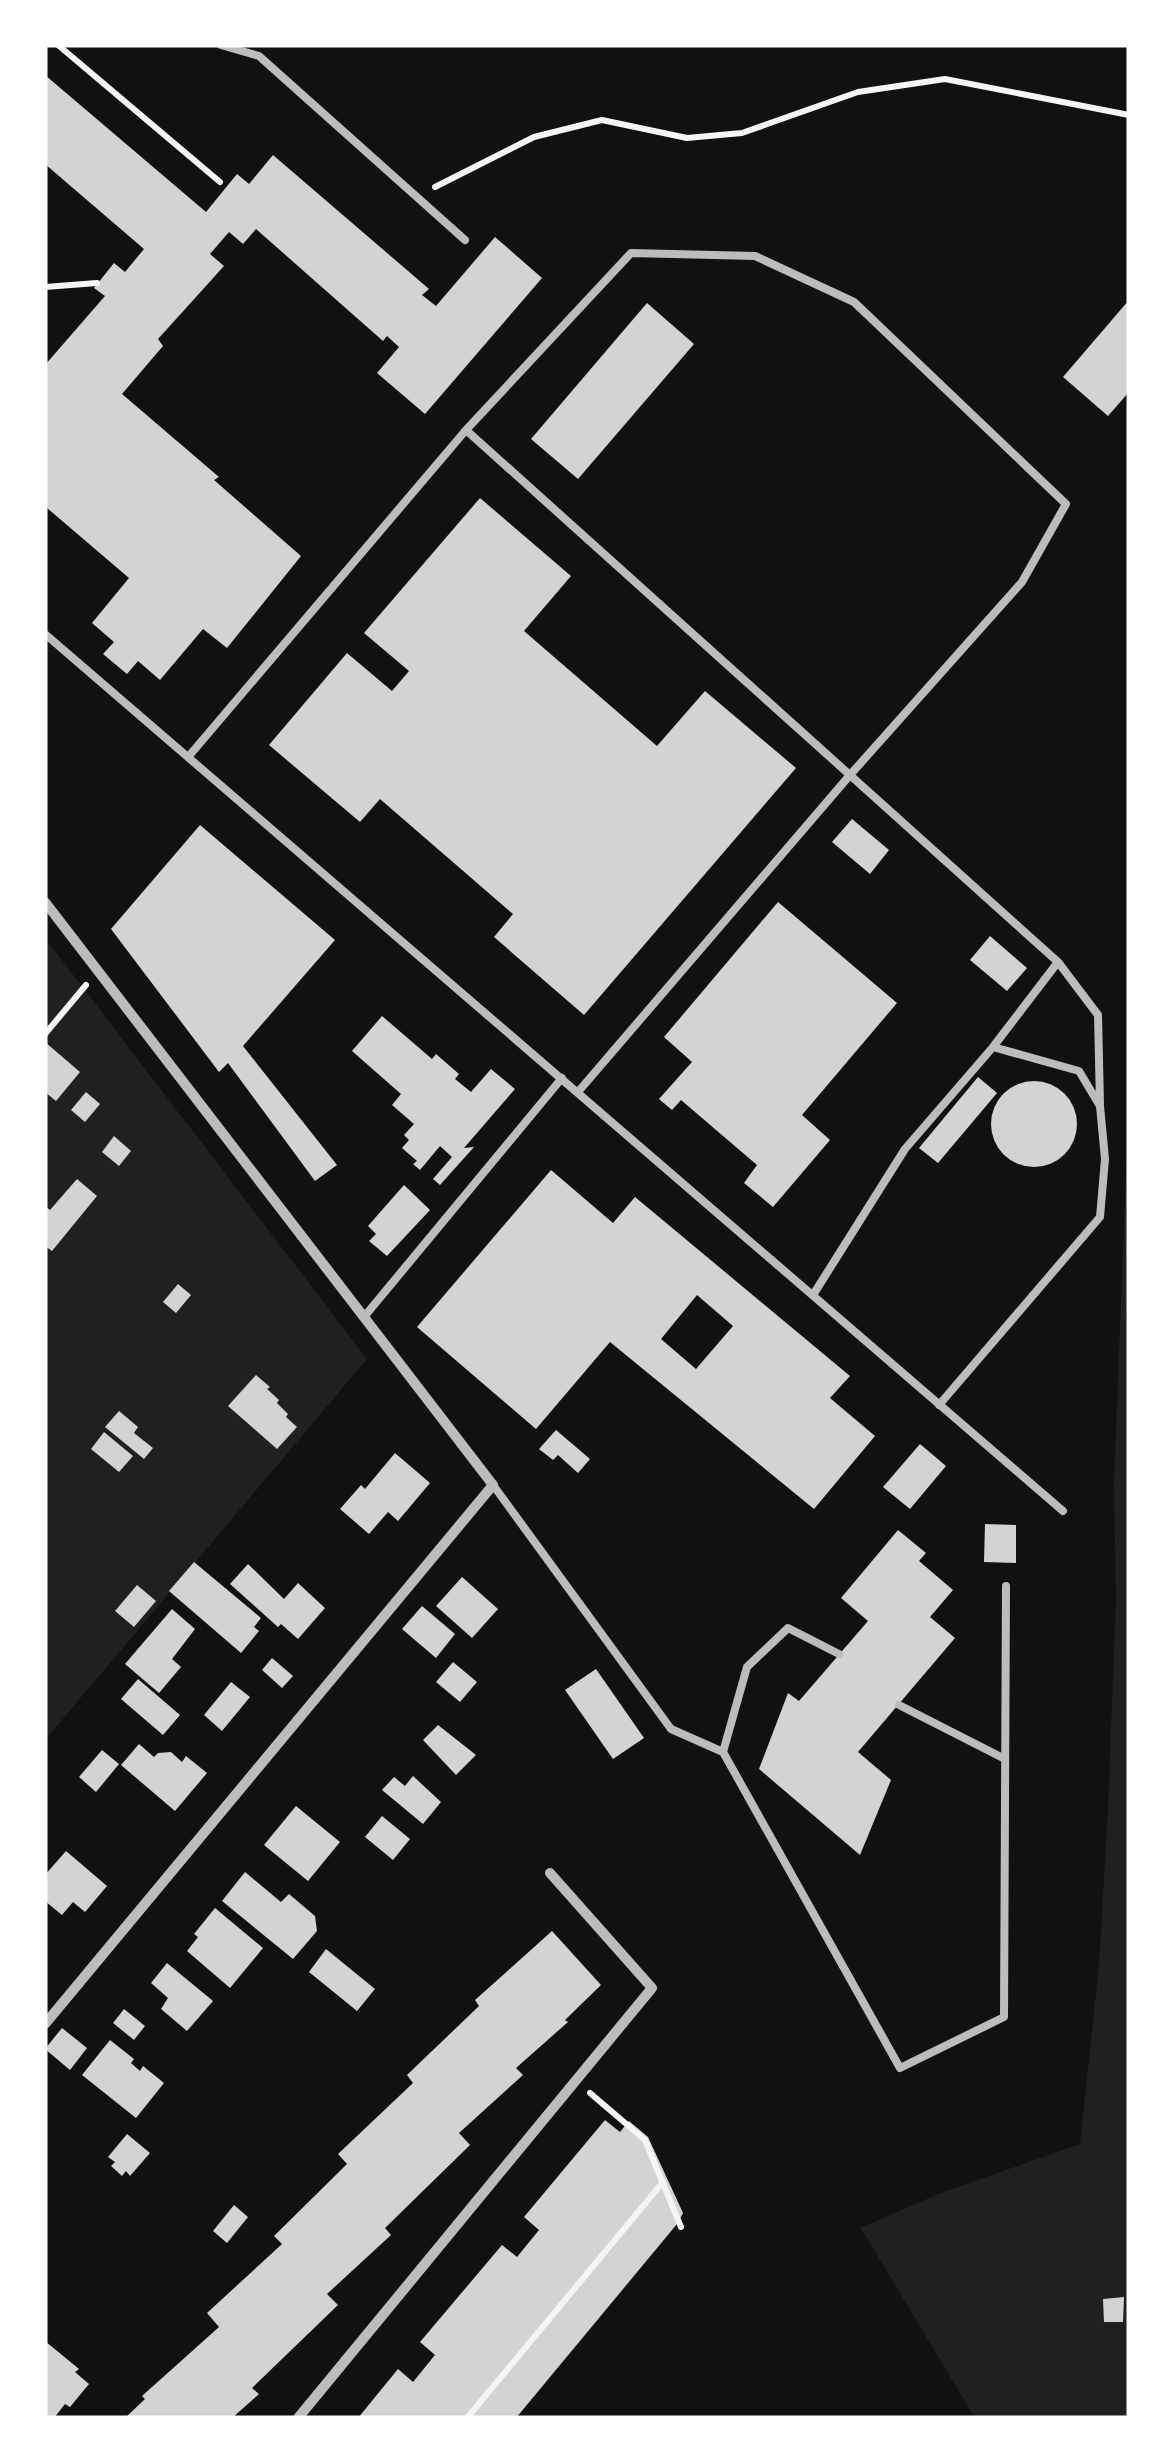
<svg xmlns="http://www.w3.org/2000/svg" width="1174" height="2463" viewBox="0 0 1174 2463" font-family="'PT Sans Narrow',sans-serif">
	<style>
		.green { fill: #202020 }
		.building { fill: #d3d3d3; fill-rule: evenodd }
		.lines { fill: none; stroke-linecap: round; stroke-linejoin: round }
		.path { stroke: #f5f5f5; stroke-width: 6 }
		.service { stroke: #bcbcbc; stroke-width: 8 }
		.minor { stroke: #bcbcbc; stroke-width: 10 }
	</style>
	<rect width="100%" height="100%" fill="#111"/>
	<path class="green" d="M45 938 367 1359 45 1740Z
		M1129 1095V2418H975L861 2228 938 2194 1080 2144 1099 1965 1108 1810 1116 1601 1114 1483Z"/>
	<path class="building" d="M45 75 206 212 237 174 249 184 273 155 429 289 422 295 436 306 495 237 542 278 425 414 377 373 399 347 387 336 383 341 256 229 243 244 229 232 210 254 224 266 158 339 163 346 122 394 219 477 214 480 301 556 227 648 203 629 160 680 138 661 127 674 103 654 114 642 92 623 129 578 47 508 45 511V365L105 296 94 288 114 263 125 272 144 249 45 164Z
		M1129 300V392L1108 416 1063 377Z
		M647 303 694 344 578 479 531 439Z
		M480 498 571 576 524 631 657 746 705 691 796 768 584 1015 494 937 513 914 380 799 360 822 269 745 347 653 392 691 409 671 364 633Z
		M852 819 889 850 870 874 832 842Z
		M200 825 335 940 243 1046 337 1165 315 1181 228 1063 219 1072 111 929Z
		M778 902 897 1003 802 1115 830 1140 773 1207 744 1183 757 1165 681 1100 672 1110 659 1099 692 1062 664 1037Z
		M990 936 1027 968 1007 991 970 960Z
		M382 1016 432 1059 436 1054 459 1074 455 1079 471 1092 491 1069 515 1089 464 1148 474 1147 440 1185 433 1179 452 1157 440 1146 420 1170 413 1164 417 1161 402 1148 409 1140 404 1135 414 1124 392 1105 401 1094 352 1051Z
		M45 1042 80 1072 56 1101 45 1092Z
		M978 1077 997 1093 938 1163 919 1148Z
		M991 1124a43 43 0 1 1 86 0a43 43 0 1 1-86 0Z
		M86 1092 100 1104 85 1122 71 1110Z
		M114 1136 131 1151 119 1166 102 1152Z
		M551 1170 613 1223 635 1197 850 1376 830 1398 875 1436 814 1509 610 1342 536 1429 417 1327ZM697 1295 733 1326 696 1369 661 1339Z
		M77 1179 97 1196 52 1251 45 1246V1206L50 1210Z
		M404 1185 430 1210 387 1256 369 1241 376 1234 368 1226Z
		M178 1284 191 1295 176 1313 163 1302Z
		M256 1375 270 1387 267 1389 279 1400 277 1403 288 1414 286 1417 297 1427 277 1449 228 1406Z
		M119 1411 138 1427 134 1433 153 1448 144 1459 105 1427Z
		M556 1430 590 1459 578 1473 558 1455 553 1460 539 1449Z
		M104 1432 133 1456 119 1472 91 1449Z
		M920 1444 946 1466 910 1509 883 1487Z
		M395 1453 430 1483 398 1521 388 1512 369 1534 340 1509 361 1485 365 1489Z
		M985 1524 1016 1525V1563L984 1562Z
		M898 1530 926 1553 919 1561 953 1590 930 1617 955 1638 858 1752 891 1780 860 1855 759 1769 788 1693 799 1701 868 1621 841 1598Z
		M194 1562 261 1618 254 1627 259 1631 241 1653 169 1591Z
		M248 1564 284 1599 298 1583 325 1608 298 1639 281 1624 278 1627 230 1584Z
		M462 1577 498 1609 472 1638 436 1606Z
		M137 1585 156 1601 134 1627 115 1611Z
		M422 1606 455 1634 436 1658 402 1629Z
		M172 1609 195 1629 172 1659 181 1667 159 1693 125 1664Z
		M272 1658 293 1676 282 1688 262 1670Z
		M453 1662 477 1682 460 1702 436 1682Z
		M596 1669 644 1738 613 1759 565 1690Z
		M138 1679 180 1715 163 1735 121 1699Z
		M231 1682 250 1697 222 1731 204 1715Z
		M438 1725 476 1755 456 1775 423 1740Z
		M139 1744 154 1757 158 1753 171 1752 182 1762 186 1756 207 1773 175 1811 121 1765Z
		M102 1750 119 1764 96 1792 79 1777Z
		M413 1776 441 1802 423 1824 382 1790 394 1777 405 1786Z
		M296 1806 340 1842 308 1881 264 1845Z
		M382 1816 410 1839 393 1860 365 1837Z
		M66 1851 107 1886 85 1912 73 1902 62 1915 45 1901V1875Z
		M245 1872 281 1902 289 1894 315 1916 317 1931 293 1959 222 1901Z
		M215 1908 263 1948 230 1988 187 1951 198 1937 194 1934Z
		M552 1931 601 1985 565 2020 568 2022 516 2068 523 2075 459 2133 470 2145 385 2228 391 2235 327 2294 338 2305 252 2388 259 2394 232 2418H125L145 2399 142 2396 219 2327 207 2313 282 2244 274 2236 347 2164 338 2154 413 2083 407 2075 479 2006 475 2000Z
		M326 1949 375 1989 357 2011 309 1972Z
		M167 1963 213 2001 187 2031 161 2009 168 1998 151 1983Z
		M124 2009 145 2026 134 2040 113 2023Z
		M62 2028 87 2048 70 2070 45 2049Z
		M110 2040 134 2059 131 2063 140 2071 143 2066 164 2083 136 2118 82 2075Z
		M605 2120 620 2132 629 2121 648 2137 683 2213 677 2224 516 2418H358L398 2369 413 2382 435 2355 420 2342 502 2245 517 2257 539 2230 524 2217Z
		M127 2134 150 2153 130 2176 126 2171 122 2176 111 2166 115 2162 108 2157Z
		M234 2205 248 2217 227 2243 213 2231Z
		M1124 2297 1123 2322H1104L1103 2299Z
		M45 2341 79 2369 75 2372 89 2384 70 2407 65 2404 54 2418H45Z"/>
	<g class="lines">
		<path class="path" d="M58 45 220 182
			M435 187 534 137 602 120 687 138 742 133 858 92 945 79 1129 115
			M45 287 97 283
			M45 1034 86 985
			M590 2093 645 2140 681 2227
			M467 2418 663 2182"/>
		<path class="service" d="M221 45 259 56 465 240
			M466 430 631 253 755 256 854 302 1066 504 1022 582 850 775 578 1092
			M45 634 1063 1511
			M189 756 466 430 1058 962 993 1047 905 1149 813 1295
			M1058 962 1098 1015 1100 1104
			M364 1317 562 1078
			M939 1405 1100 1217 1105 1159 1100 1106 1079 1071 993 1047
			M493 1485 671 1729 723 1752
			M839 1654 788 1628 747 1667 723 1752 900 2068 1004 2017 1006 1586
			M899 1705 1005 1759"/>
		<path class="minor" d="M45 902 493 1485 45 2024
			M298 2418 652 1988 550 1873"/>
	</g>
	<rect width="1174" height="2463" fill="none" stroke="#ffffff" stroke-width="95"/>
</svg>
